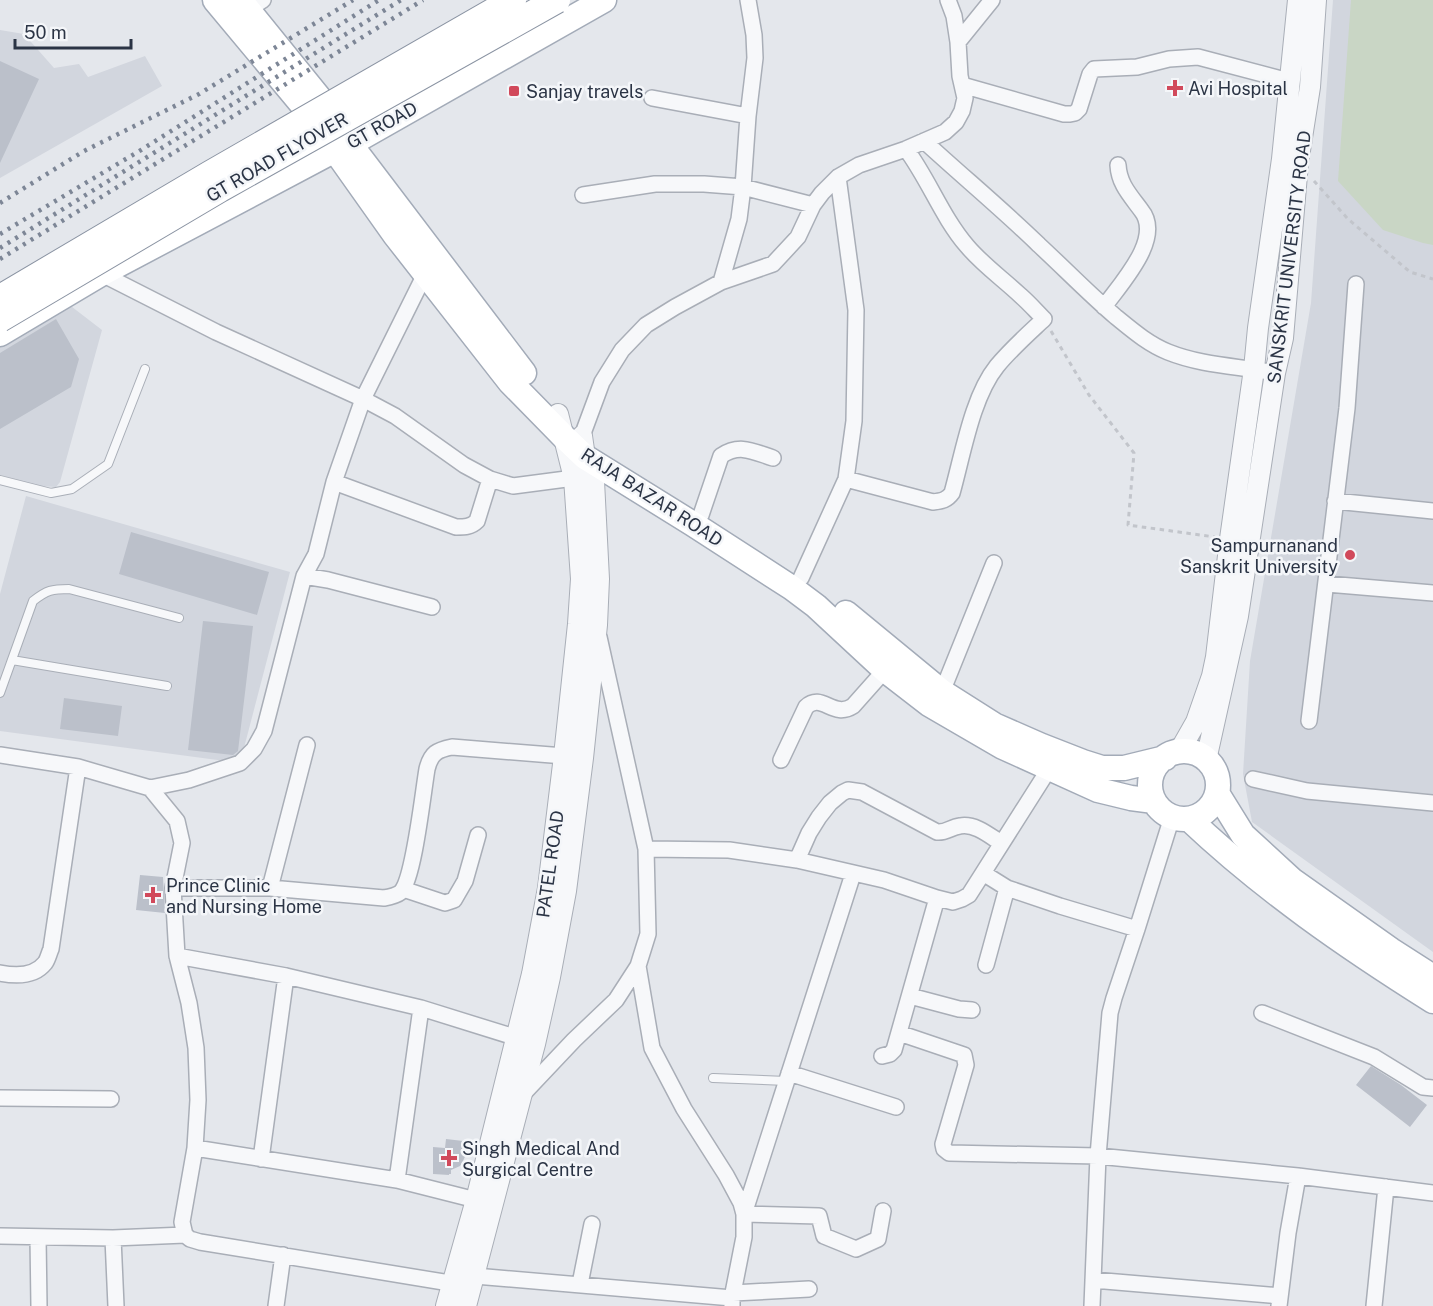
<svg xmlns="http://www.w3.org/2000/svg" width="1433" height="1306" viewBox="0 0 1433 1306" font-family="'Public Sans',sans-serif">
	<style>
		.built { fill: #d2d6de }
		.green { fill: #c9d6c5 }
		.building { fill: #bbc0ca }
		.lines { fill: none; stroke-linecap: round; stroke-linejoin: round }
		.service-casing { stroke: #a9aeb7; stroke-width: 10 }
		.minor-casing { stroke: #a9aeb7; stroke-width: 18 }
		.tertiary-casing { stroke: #a9aeb7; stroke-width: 22 }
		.primary-casing { stroke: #a3abb8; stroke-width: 27 }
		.path { stroke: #c2c5cb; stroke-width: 3; stroke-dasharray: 4.5 4.5; stroke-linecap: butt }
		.service { stroke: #f7f8fa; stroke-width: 8 }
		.minor { stroke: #f7f8fa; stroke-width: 15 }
		.tertiary { stroke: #f7f8fa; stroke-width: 20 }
		.primary { stroke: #fff; stroke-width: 24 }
		.rail { stroke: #7d8696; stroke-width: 4.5; stroke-dasharray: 3 6; stroke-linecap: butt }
		.trunk-bridge-casing { stroke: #8b94a3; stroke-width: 28; stroke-linecap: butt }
		.trunk-bridge { stroke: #fff; stroke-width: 26 }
		.poi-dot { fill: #d1495b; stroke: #f4f6f9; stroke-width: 2 }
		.labels { text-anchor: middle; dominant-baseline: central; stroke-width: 5; stroke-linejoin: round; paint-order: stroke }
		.poi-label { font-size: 18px; fill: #2b3445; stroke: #f4f6f9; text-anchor: start }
		.street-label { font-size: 18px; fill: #2b3445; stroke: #f4f6f9 }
	</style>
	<rect width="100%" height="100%" fill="#e4e7ec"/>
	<path class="built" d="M1333 0H1433V952L1252 822 1243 774 1250 661 1311 303Z
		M0 30 24 34 54 68 79 64 88 77 145 56 162 86 0 178Z
		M63 300 102 330 60 482 56 487 38 486 0 475V336Z
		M26 496 290 572 240 763 0 731V594Z"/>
	<path class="green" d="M1351 0H1433V245L1423 243 1383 230 1338 181Z"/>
	<path class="building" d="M0 61 39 79 0 163Z
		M56 319 79 359 71 387 0 429V353Z
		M131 532 269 572 257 615 119 574Z
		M203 621 253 626 238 751 233 755 188 750Z
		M64 698 122 706 118 736 60 729Z
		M140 875 163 877 165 913 136 910Z
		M1371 1066 1401 1085 1427 1105 1410 1127 1356 1085Z
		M446 1139 472 1142 462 1163 460 1166 451 1170V1174H449V1175L433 1174V1147L445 1148Z"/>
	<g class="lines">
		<defs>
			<path id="service" d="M0 480 51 493 72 489 108 464 145 369
				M12 660 167 686
				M0 693 33 601C47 590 52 589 69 589L179 618
				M713 1078 787 1081"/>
			<path id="minor" d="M243 13 263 0
				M958 42 992 0
				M962 85 1064 114H1070L1075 113 1079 109 1090 74 1094 69 1137 67 1169 59 1198 57 1289 81
				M652 98 748 116
				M924 141C962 176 1002 209 1039 245 1065 269 1089 294 1116 317 1132 330 1148 344 1168 352 1203 366 1239 366 1275 373
				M583 195 655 184H704L743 187 813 205
				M96 271 216 332 363 399 395 416 464 465 490 479 513 486 574 478 584 480
				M425 274 363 399 334 482 316 554 304 576 328 580 432 607
				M721 282 739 219 743 187 748 116 755 58 754 35 748 0
				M1104 307C1121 283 1164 238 1141 210 1130 195 1119 184 1118 165
				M582 436 602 382 622 350 646 325 675 307 721 282 773 264 798 237 813 205 822 193 838 177 859 165 906 149 945 132 956 122 962 111 965 98 960 76 958 42 954 16 948 0
				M846 479 933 502C942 501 947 500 952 493 963 454 972 397 997 366 1011 349 1028 334 1044 319 1036 311 1029 303 1021 296 1003 279 983 265 967 246 942 217 929 180 906 149
				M334 482 456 527C465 527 471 527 477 521L490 479
				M1335 501 1433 511
				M701 515 721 456C740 443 754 452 773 458
				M801 578 846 479 854 421 856 310 838 177
				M1327 584 1433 593
				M942 692 994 563
				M1309 721 1347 408 1356 284
				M0 755 78 767 150 788 177 821 182 843 173 888 177 956 189 1003 196 1048 198 1100 195 1148 182 1222 185 1235 190 1239 200 1242 462 1285
				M781 760 806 707C822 692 833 719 853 706L885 670
				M1253 779 1307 791 1433 803
				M150 788 189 780 240 763 254 749 264 731 304 576
				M646 849 729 850 797 860 884 880 937 898 953 902 962 899 969 895 983 873 1007 888 1060 906 1137 929
				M797 860 809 833 819 817 830 803 842 793 848 790 862 792 937 832C946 833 951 827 960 826 975 823 990 836 1001 843
				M983 873 1049 769
				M853 874 744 1214 819 1216 824 1236 856 1249 878 1239 883 1211
				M173 888H270L384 898C390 897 396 896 401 892 414 878 423 792 427 769 431 753 437 750 452 747L564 756
				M270 888 307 745
				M403 889 445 903 454 900 465 881 478 835
				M177 956 286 976 421 1008 527 1041
				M986 965 1007 888
				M638 966 652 1048 684 1109 726 1175 741 1203 744 1214V1237L732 1298V1306
				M0 973C15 976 34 977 45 963 48 959 49 953 51 949L78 767
				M910 996 959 1009 972 1010
				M1262 1013 1374 1057 1423 1087 1433 1088
				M899 1033 964 1055 966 1065 943 1144 944 1149 949 1153 1098 1156 1298 1176 1433 1193
				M882 1056 890 1054 894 1050 937 898
				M789 1073 896 1107
				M522 1095 574 1040 616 1000 638 966 648 934 646 849 599 637
				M0 1098 111 1099
				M195 1148 397 1180 476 1200
				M261 1159 286 976
				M397 1180 421 1008
				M0 1236 113 1238 185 1235
				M38 1237 39 1306
				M113 1238 116 1306
				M475 1276 732 1298
				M1093 1280 1280 1296
				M580 1284 592 1224
				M733 1293 809 1289
				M276 1306 283 1255
				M1092 1306 1098 1156 1110 1013 1114 998 1137 929 1172 817
				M1279 1306 1288 1233 1298 1176
				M1374 1306 1386 1187"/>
			<path id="tertiary" d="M1179 752 1196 722 1212 676 1216 657 1230 539 1254 369 1258 328 1282 159 1298 0
				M1206 760 1238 616 1275 373 1283 338 1298 163 1310 87 1316 0
				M446 1306 476 1200 532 974 548 888 564 756 578 624 581 579 574 478 558 414
				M466 1306 535 1044 550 977 566 891 583 758 597 625 599 579 594 481 585 457 582 436"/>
			<path id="primary" d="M215 0 305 108 395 235 510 382 564 437 585 457 693 524 792 588 816 606 885 670 929 704 1003 747 1098 790 1131 798 1154 801
				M240 0 321 100 350 144 524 373
				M0 334 101 274 335 150 350 144 604 0
				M846 613 942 692 994 725 1042 746 1083 762 1102 768H1124L1165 758
				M1150 785a34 34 0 1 1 68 0a34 34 0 1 1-68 0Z
				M1217 793 1243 835 1292 880 1391 950 1433 977
				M1189 819C1263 889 1347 947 1433 1001"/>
		</defs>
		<use href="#service" class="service-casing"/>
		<use href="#minor" class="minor-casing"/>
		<use href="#tertiary" class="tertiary-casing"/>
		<use href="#primary" class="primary-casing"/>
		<path class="path" d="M1314 181 1348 219 1410 272 1433 279
			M1051 331 1089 395 1134 453 1128 525 1215 537"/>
		<use href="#service" class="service"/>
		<use href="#minor" class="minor"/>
		<use href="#tertiary" class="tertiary"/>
		<use href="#primary" class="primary"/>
		<path class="rail" d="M0 203 84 151 199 94 353 0
			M0 234 141 150 379 0
			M0 248 401 0
			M0 259 423 0"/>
		<defs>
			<path id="trunk-bridge" d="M0 298 210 174 513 0
				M0 319 220 189 557 0"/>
		</defs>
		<use href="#trunk-bridge" class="trunk-bridge-casing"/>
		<use href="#trunk-bridge" class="trunk-bridge"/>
	</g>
	<g class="poi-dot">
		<path d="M1172 79h6v6h6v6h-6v6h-6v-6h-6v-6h6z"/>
		<rect x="508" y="85" width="12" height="12" rx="3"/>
		<circle cx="1350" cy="555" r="6"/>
		<path d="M150 886h6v6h6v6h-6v6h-6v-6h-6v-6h6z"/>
		<path d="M446 1149h6v6h6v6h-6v6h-6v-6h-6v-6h6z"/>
	</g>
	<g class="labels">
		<g class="poi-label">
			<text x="1188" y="88">Avi Hospital</text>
			<text x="526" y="91">Sanjay travels</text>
			<text x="1338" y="545" text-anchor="end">Sampurnanand<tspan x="1338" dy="21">Sanskrit University</tspan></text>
			<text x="166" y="885">Prince Clinic<tspan x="166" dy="21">and Nursing Home</tspan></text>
			<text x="462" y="1148">Singh Medical And<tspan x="462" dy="21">Surgical Centre</tspan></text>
		</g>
		<g class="street-label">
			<text transform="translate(382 125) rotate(-29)">GT ROAD</text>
			<text transform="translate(277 157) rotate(-30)">GT ROAD FLYOVER</text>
			<text transform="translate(1289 257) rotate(-83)">SANSKRIT UNIVERSITY ROAD</text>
			<text transform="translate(652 497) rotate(33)">RAJA BAZAR ROAD</text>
			<text transform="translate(550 864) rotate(-82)">PATEL ROAD</text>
		</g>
	</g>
	<path d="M15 39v9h116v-9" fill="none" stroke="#2b3445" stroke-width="3"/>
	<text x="24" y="39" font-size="18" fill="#2b3445" stroke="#f4f6f9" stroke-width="4.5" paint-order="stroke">50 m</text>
</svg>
